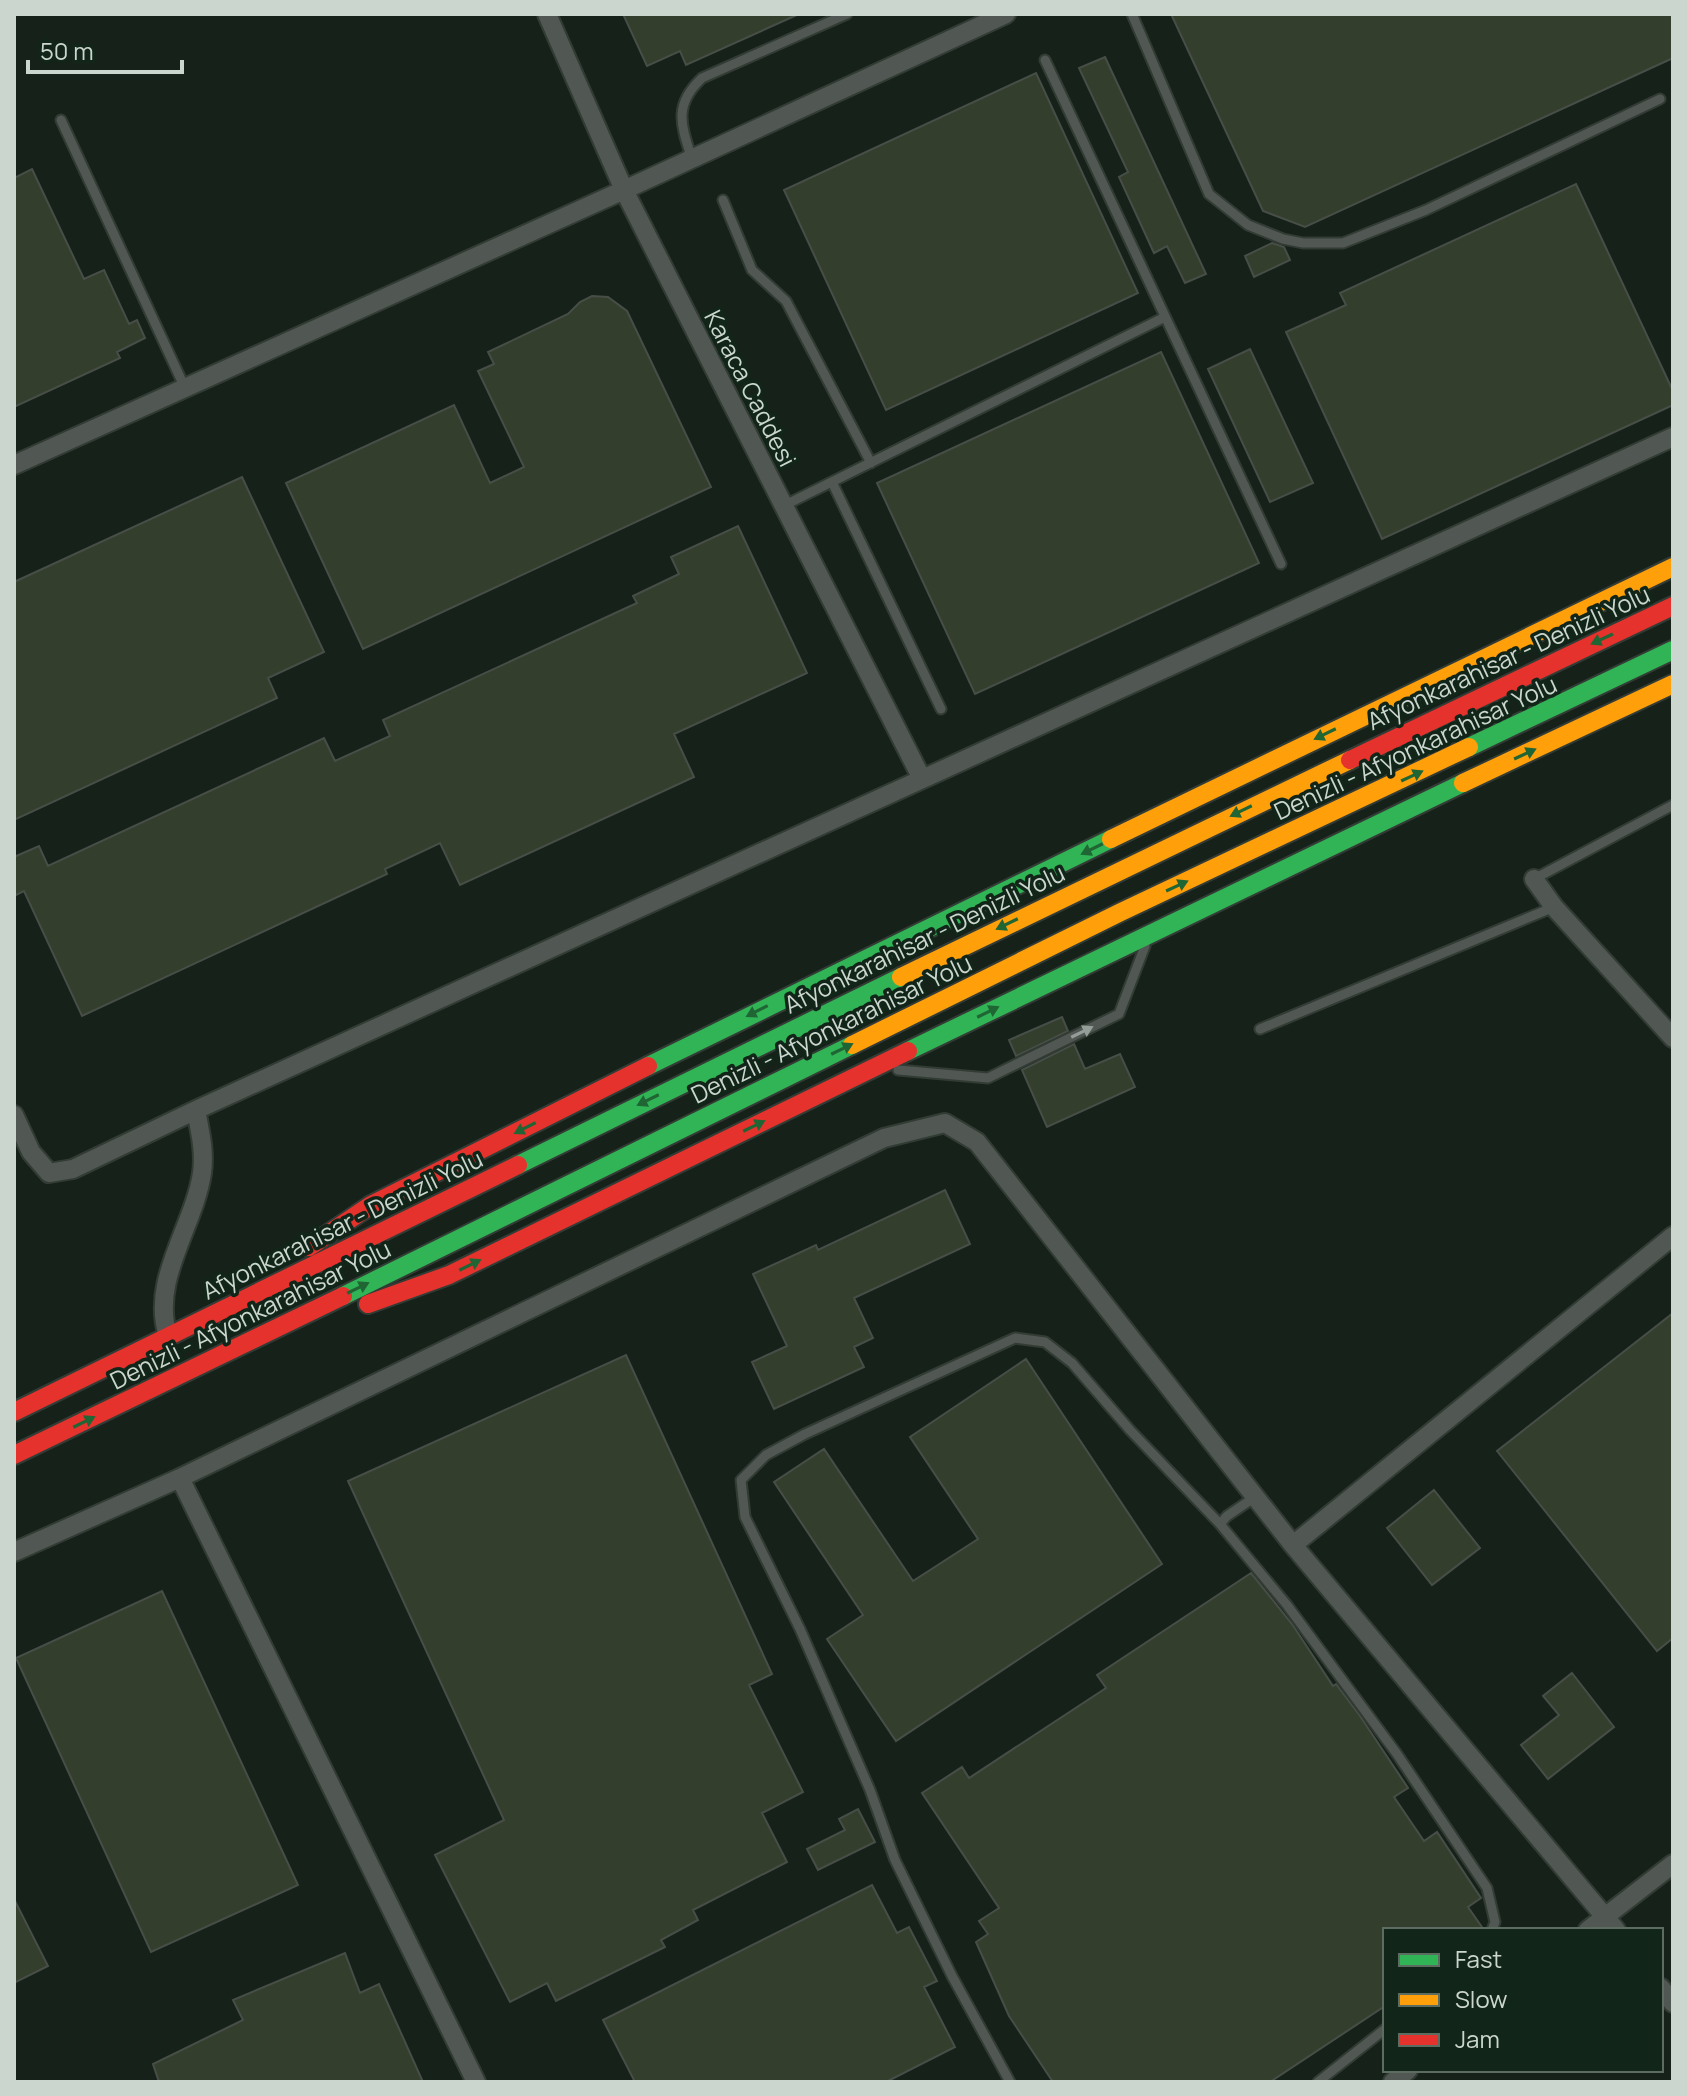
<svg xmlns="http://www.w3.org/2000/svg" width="1687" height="2096" viewBox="0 0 1687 2096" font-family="Manrope,sans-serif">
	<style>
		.building { fill: #343e2d; stroke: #474e47; stroke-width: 2 }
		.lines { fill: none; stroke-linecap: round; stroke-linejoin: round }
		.lane-casing { stroke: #333b35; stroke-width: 13 }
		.street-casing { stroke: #333b35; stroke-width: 22 }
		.fast-casing { stroke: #333b35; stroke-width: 22 }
		.slow-casing { stroke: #333b35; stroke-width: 22 }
		.jam-casing { stroke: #333b35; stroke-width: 22 }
		.lane { stroke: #515853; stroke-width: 9 }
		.street { stroke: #515853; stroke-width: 18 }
		.fast { stroke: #30b455; stroke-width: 18 }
		.slow { stroke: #ff9f0a; stroke-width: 18 }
		.jam { stroke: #e5322d; stroke-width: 18 }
		.oneway { fill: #206534 }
		.oneway2 { fill: #949d97 }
		.labels { text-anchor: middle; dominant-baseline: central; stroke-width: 7; stroke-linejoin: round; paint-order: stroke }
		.street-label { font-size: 24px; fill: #cbd6ce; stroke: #122519 }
	</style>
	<rect width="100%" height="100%" fill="#16211a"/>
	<path class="building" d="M623 14H799L686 65 680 51 647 66Z
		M1171 14H1673V58L1305 227 1263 211Z
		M1105 57 1206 274 1185 283 1167 246 1154 253 1119 177 1128 172 1079 68Z
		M1036 73 1138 293 886 410 784 190Z
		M32 169 84 279 104 270 129 324 137 320 145 338 117 352 120 358 14 407V178Z
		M1576 184 1673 391V405L1382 539 1286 332 1346 305 1340 293Z
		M1272 243 1284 247 1290 260 1254 277 1245 256Z
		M592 296 608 297 627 311 711 487 363 649 286 483 454 405 490 483 524 467 478 371 494 364 488 352 568 314 580 302Z
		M1250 349 1313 483 1270 502 1208 369Z
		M1161 352 1259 563 975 694 877 483Z
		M242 477 324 652 268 678 277 698 14 820V582Z
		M738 526 807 673 674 734 694 777 460 885 440 843 385 869 387 874 82 1016 24 891 14 896V857L39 846 48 866 324 738 335 761 390 736 383 720 637 603 633 596 679 574 671 557Z
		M1062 1017 1068 1031 1016 1056 1009 1040Z
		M1074 1044 1085 1069 1120 1054 1135 1087 1047 1127 1022 1070Z
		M945 1190 970 1244 854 1298 873 1338 854 1347 864 1367 774 1409 752 1362 787 1346 753 1274 816 1245 818 1250Z
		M1673 1313V1638L1657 1651 1497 1451Z
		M626 1355 772 1674 749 1685 803 1792 762 1813 787 1862 693 1910 698 1920 661 1940 665 1947 556 2001 547 1983 510 2002 435 1855 504 1820 348 1481Z
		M1026 1359 1162 1564 896 1741 827 1639 863 1615 774 1482 824 1449 913 1581 978 1539 910 1437Z
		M1434 1490 1480 1548 1432 1585 1387 1528Z
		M1251 1573 1292 1624 1333 1686 1336 1684 1360 1716 1408 1788 1394 1797 1424 1841 1437 1832 1481 1898 1468 1907 1484 1930H1385V2006L1270 2082H1053L1009 2016 976 1942 988 1934 979 1921 999 1908 922 1793 962 1767 969 1778 1106 1688 1097 1675Z
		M162 1591 298 1885 151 1952 16 1658Z
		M1572 1673 1614 1727 1548 1779 1521 1745 1559 1715 1543 1696Z
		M858 1809 875 1842 818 1870 807 1849 845 1830 839 1819Z
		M872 1885 897 1933 909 1927 937 1981 924 1987 955 2047 886 2082H635L603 2020Z
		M14 1899 48 1966 14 1983Z
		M345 1953 360 1993 379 1984 423 2082H159L153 2064 243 2020 233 2000Z"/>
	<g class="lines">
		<defs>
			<path id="lane" d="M1132 14 1209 194 1248 225 1283 239 1303 243H1343L1426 210 1660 99
				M1045 60 1281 564
				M61 120 185 388
				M692 159C681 125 673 105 702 78L847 14
				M723 200 752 270 786 301 871 463
				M832 482 941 709
				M783 506 1165 317
				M1534 879 1673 805
				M1260 1029 1554 907
				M898 1070 988 1078 1119 1014 1145 946
				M1220 1524 1227 1516 1255 1497
				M1010 2082 952 1976 895 1860 870 1790 800 1629 745 1517 741 1480 766 1455 805 1434 1015 1338 1045 1342 1072 1363 1130 1430 1220 1524 1287 1605 1397 1754 1487 1888 1495 1922 1492 1930
				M1318 2082 1385 2029"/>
			<path id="street" d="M547 14 624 190 922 779
				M14 465 624 190 1006 14
				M1534 879 1554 907 1673 1038
				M14 1115 31 1152 49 1173 73 1169 196 1110 1673 437
				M168 1336C150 1280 194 1227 202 1173 205 1152 200 1131 196 1110
				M180 1478 476 2082
				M1293 1545 1673 1236
				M14 1552 180 1478 884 1138 945 1123 977 1142 1293 1545 1616 1930
				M1588 1930 1673 1864
				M1661 1988 1673 2003
				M1393 2082 1408 2070"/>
			<path id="fast" d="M1469 747 1673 650
				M908 1051 1463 783
				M648 1066 1111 839
				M518 1165 901 977
				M343 1296 852 1045"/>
			<path id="slow" d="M1463 783 1673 684
				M1111 839 1673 567
				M901 977 1350 760
				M852 1045 1121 912 1469 747"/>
			<path id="jam" d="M1350 760 1673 606
				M309 1247 371 1205 648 1066
				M368 1304 449 1275 908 1051
				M14 1412 518 1165
				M14 1455 343 1296"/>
		</defs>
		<use href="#lane" class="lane-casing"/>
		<use href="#street" class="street-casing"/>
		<use href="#fast" class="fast-casing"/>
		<use href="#slow" class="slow-casing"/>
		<use href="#jam" class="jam-casing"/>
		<use href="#lane" class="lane"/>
		<use href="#street" class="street"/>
		<use href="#fast" class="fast"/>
		<use href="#slow" class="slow"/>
		<use href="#jam" class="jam"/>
	</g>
	<defs><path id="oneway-solid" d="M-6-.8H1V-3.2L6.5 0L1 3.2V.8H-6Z" transform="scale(2)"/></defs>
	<g class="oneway">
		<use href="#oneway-solid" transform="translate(1602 639) rotate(155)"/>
		<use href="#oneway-solid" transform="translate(1325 734) rotate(154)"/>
		<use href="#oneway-solid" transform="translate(1525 754) rotate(-25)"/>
		<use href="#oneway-solid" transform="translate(1412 776) rotate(-25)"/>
		<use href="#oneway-solid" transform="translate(1241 811) rotate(154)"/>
		<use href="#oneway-solid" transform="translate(1092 849) rotate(154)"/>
		<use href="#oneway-solid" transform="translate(1177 886) rotate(-25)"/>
		<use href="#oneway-solid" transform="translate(1007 924) rotate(154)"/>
		<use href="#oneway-solid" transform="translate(757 1011) rotate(153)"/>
		<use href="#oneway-solid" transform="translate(988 1012) rotate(-26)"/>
		<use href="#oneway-solid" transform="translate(842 1049) rotate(-26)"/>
		<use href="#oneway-solid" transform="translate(648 1100) rotate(154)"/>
		<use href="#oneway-solid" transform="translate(754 1126) rotate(-26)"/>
		<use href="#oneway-solid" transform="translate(525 1128) rotate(153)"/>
		<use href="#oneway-solid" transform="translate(470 1265) rotate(-26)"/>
		<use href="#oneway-solid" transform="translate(358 1288) rotate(-26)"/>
		<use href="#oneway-solid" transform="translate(84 1422) rotate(-26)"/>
	</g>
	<use class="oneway2" href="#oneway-solid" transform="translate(1082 1032) rotate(-26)"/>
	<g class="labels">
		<g class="street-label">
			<text transform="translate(751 388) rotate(63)">Karaca Caddesi</text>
			<text transform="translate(1508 657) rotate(-25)">Afyonkarahisar - Denizli Yolu</text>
			<text transform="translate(1415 747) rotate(-25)">Denizli - Afyonkarahisar Yolu</text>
			<text transform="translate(924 938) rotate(-26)">Afyonkarahisar - Denizli Yolu</text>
			<text transform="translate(831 1028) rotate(-26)">Denizli - Afyonkarahisar Yolu</text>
			<text transform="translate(342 1224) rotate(-26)">Afyonkarahisar - Denizli Yolu</text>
			<text transform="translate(250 1314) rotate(-26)">Denizli - Afyonkarahisar Yolu</text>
		</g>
	</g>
	<rect width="1687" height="2096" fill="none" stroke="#cbd6ce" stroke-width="32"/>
	<rect x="1383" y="1928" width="280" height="144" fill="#122519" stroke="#5c6c61" stroke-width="2"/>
	<rect x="1399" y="1954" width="40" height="12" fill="#30b455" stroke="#5c6c61" stroke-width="2"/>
	<text x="1455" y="1968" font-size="24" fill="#cbd6ce">Fast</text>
	<rect x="1399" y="1994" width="40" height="12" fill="#ff9f0a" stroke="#5c6c61" stroke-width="2"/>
	<text x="1455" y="2008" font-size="24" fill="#cbd6ce">Slow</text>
	<rect x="1399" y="2034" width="40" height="12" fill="#e5322d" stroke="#5c6c61" stroke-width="2"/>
	<text x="1455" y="2048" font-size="24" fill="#cbd6ce">Jam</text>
	<path d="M28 60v12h154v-12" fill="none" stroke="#cbd6ce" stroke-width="4"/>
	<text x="40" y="60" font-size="24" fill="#cbd6ce" stroke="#122519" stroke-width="6" paint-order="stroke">50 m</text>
</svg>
